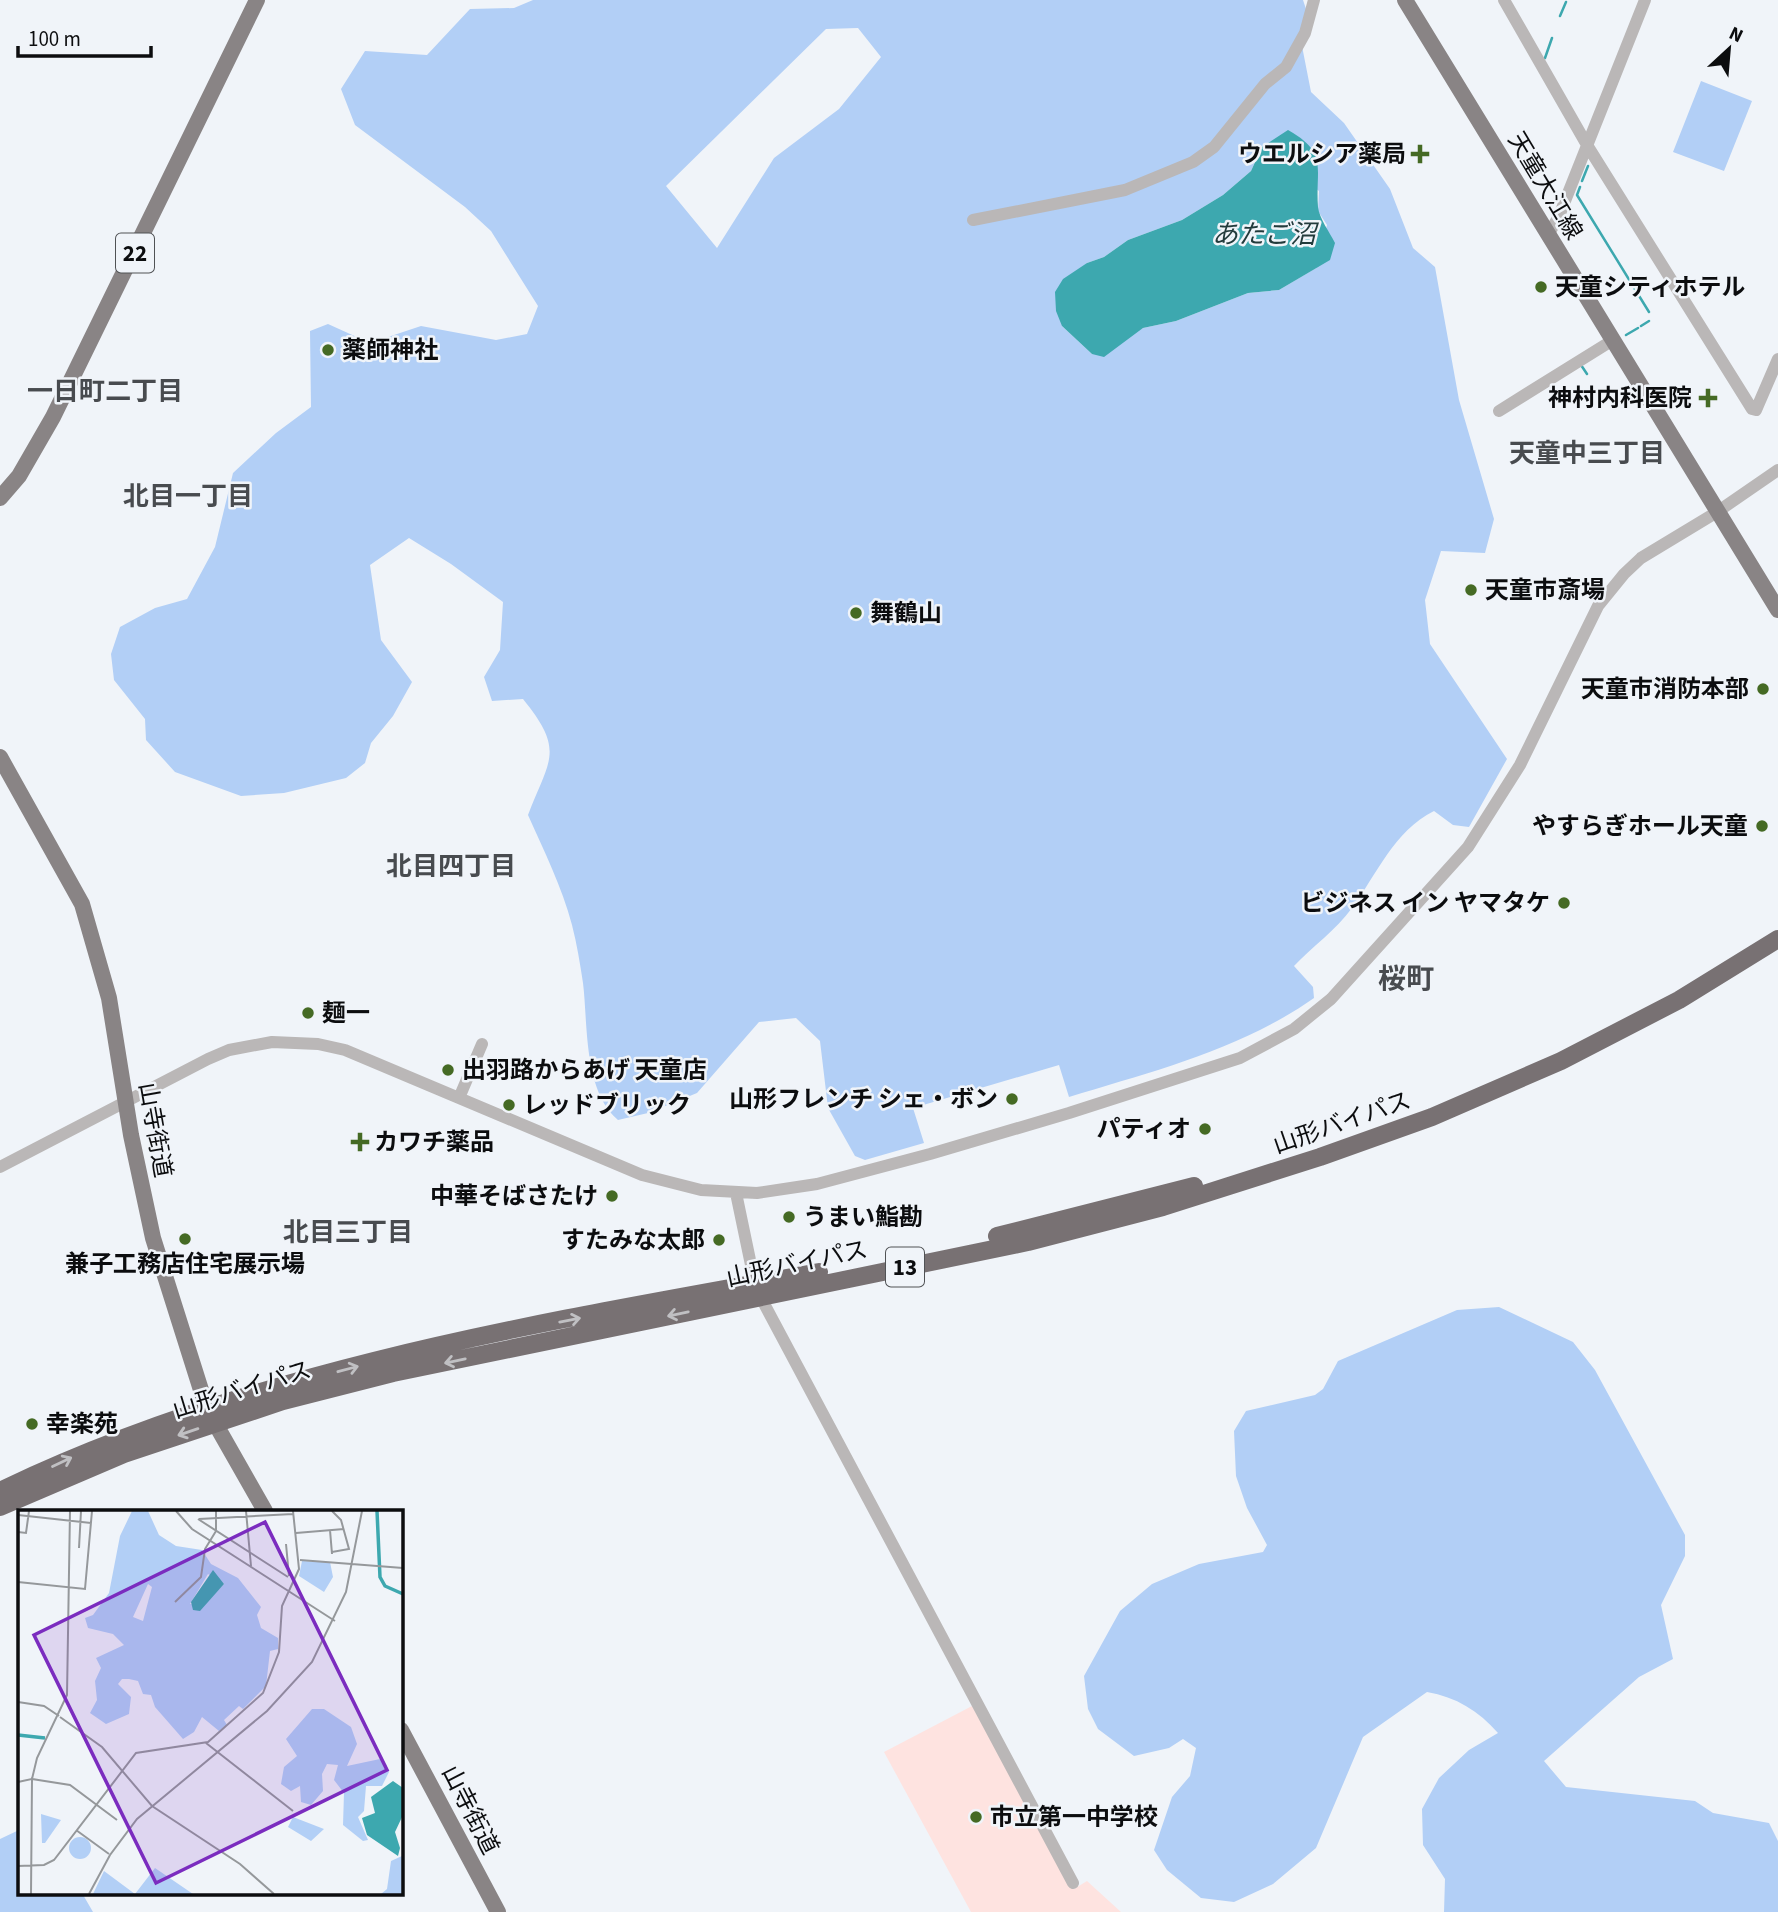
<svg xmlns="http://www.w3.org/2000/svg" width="1778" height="1912" viewBox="0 0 1778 1912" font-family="'Source Sans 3','Noto Sans JP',sans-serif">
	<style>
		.education { fill: #fee3e0 }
		.green { fill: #b2cff6; fill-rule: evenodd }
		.water { fill: #3da8af }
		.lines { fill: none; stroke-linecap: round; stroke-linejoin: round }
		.stream { stroke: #3da8af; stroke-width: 2.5 }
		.minor { stroke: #bab7b7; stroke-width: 12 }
		.major { stroke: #898485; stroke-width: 16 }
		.highway { stroke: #787173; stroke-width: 18 }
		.oneway { stroke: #c0c0c3 }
		.poi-dot { fill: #456a24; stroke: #f0f4f9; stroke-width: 2.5 }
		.labels { text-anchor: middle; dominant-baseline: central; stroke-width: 5; stroke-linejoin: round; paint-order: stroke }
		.shield { fill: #f0f4f9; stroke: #505255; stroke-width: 2 }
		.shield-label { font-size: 23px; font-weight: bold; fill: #0c0d0f }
		.poi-label { font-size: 24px; font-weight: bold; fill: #0c0d0f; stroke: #f0f4f9; text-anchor: start }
		.street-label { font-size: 24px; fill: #0c0d0f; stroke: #f0f4f9 }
		.water-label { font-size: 26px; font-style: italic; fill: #223b3c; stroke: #f0f4f9 }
		.neighbourhood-label { font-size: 26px; font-weight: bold; fill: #484b4f; stroke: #f0f4f9 }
		.quarter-label { font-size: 28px; font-weight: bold; fill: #484b4f; stroke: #f0f4f9 }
		.inset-river { fill: none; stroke: #3da8af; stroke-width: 3.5 }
		.inset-road { fill: none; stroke: #95989b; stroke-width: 2 }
		.view { fill: #7b2cbf; fill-opacity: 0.15; stroke: #7b2cbf; stroke-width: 3.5 }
		.inset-edge { fill: none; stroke: #0c0d0f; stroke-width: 3.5 }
	</style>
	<rect width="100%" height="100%" fill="#f0f4f9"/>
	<path class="education" d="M972 1706 1074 1889 1087 1881 1121 1912H971L884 1752Z"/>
	<path class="green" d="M533 0H1303L1307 12 1301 41 1311 92 1344 123 1390 189 1413 248 1435 267 1459 400 1494 519 1485 553 1441 551 1425 600 1430 644 1507 759 1469 827 1453 825 1434 811C1394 831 1377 874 1352 908 1336 930 1312 947 1294 966L1313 987 1314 998C1240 1050 1154 1071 1069 1097L1059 1065 913 1108 924 1143 865 1160 855 1156 828 1108 820 1041 796 1018 759 1022 697 1093 648 1113 618 1120C583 1091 588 1023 583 983 580 964 577 944 572 925 562 887 544 851 528 815 550 758 565 751 523 699L492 701 484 677 500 650 503 602 451 564 409 538 370 565 381 640 412 682 393 716 371 743 365 763 346 778 284 793 241 796 175 772 146 740 145 719 114 680 111 654 120 627 155 608 187 599 215 547 233 473 276 433 311 407 310 331 328 324 370 343 421 326 496 340 527 334 538 306 491 231 465 207 355 125 341 89 365 51 427 55 470 9 514 8ZM858 28 881 57 839 109 774 158 717 248 666 186 826 29ZM1262 147 1319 191 1318 211 1327 225 1316 268 1279 290 1248 293 1176 321 1143 328 1092 354 1062 326 1087 263 1104 257 1128 240 1182 220 1223 195 1251 171Z
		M1701 81 1752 101 1724 171 1673 152Z
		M1499 1307 1573 1342 1595 1370 1685 1535V1556L1661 1605 1673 1659 1639 1677 1544 1761 1566 1787 1695 1801 1713 1813 1769 1823 1778 1841V1912H1444L1445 1879 1423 1845 1422 1809 1439 1778 1469 1750 1498 1733C1479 1711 1456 1697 1427 1692L1363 1737 1316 1848 1273 1884 1234 1902 1201 1898 1167 1870 1154 1850 1172 1797 1190 1776 1196 1748 1183 1739 1169 1748 1134 1756 1098 1729 1088 1709 1084 1676 1120 1611 1152 1584 1199 1564 1263 1552 1267 1545 1247 1508 1236 1476 1234 1431 1246 1411 1315 1395 1323 1389 1338 1361 1457 1310Z
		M19 1830V1893H82L93 1912H0V1839Z"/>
	<path class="water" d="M1288 130C1329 153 1315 168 1318 207 1319 218 1330 233 1335 243L1330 260 1279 290 1248 293 1176 321 1143 328 1104 357 1092 354 1062 326 1056 311 1055 292 1063 279 1087 263 1104 257 1128 240 1182 220 1223 195 1251 171 1262 147Z"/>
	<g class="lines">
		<path class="stream" d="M1560 16 1566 2
			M1545 58 1552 38
			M1582 181 1588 166
			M1580 187 1577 195 1649 312
			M1641 326 1649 321
			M1626 335 1638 328
			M1581 365 1587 374"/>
		<path class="minor" d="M1504 0 1587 145 1752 409 1756 410 1778 359
			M973 220 1125 190 1193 162 1214 147 1265 84 1286 67 1305 33 1314 0
			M1548 235 1559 216 1645 0
			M1499 411 1613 340
			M459 1098 482 1044
			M0 1167 208 1059 229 1050 272 1042 318 1044 345 1050 642 1175 701 1190 757 1193 817 1184 930 1154 1069 1113 1240 1058 1294 1029 1331 999 1468 847 1520 765 1598 606 1624 574 1641 558 1717 512 1778 470
			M736 1193 755 1284 760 1296 1073 1883"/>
		<path class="major" d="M1405 0 1778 610
			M0 498 19 476 53 417 257 0
			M0 757 82 904 109 998 131 1135 153 1238 207 1409 265 1511
			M401 1730 498 1912"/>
		<path class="highway" d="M997 1236 1194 1186
			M0 1491C255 1368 543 1322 819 1272
			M0 1507 124 1454 283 1401 393 1373 1028 1242 1163 1207 1320 1157 1432 1117 1561 1061 1679 1000 1778 939"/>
	</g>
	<defs><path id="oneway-shaft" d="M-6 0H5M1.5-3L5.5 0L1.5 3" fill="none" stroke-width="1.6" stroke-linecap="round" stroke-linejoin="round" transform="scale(1.75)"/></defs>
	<g class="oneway">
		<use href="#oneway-shaft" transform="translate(678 1314) rotate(168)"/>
		<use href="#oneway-shaft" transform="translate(570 1320) rotate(-11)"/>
		<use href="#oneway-shaft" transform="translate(455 1361) rotate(168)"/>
		<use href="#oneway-shaft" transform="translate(348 1369) rotate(-15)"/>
		<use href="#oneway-shaft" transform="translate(188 1432) rotate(161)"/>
		<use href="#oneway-shaft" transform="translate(62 1462) rotate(-25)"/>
	</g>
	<g class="poi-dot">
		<path d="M1416.5 143.5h7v7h7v7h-7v7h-7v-7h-7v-7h7z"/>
		<circle cx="1541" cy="287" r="7"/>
		<circle cx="328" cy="350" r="7"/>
		<path d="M1704.5 387.5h7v7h7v7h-7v7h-7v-7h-7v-7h7z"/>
		<circle cx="1471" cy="590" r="7"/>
		<circle cx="856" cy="613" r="7"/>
		<circle cx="1763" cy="689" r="7"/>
		<circle cx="1762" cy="826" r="7"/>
		<circle cx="1564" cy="903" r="7"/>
		<circle cx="308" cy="1013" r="7"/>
		<circle cx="448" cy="1070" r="7"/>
		<circle cx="1012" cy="1099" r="7"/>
		<circle cx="509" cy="1105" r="7"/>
		<circle cx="1205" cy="1129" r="7"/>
		<path d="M356.5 1131.5h7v7h7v7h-7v7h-7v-7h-7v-7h7z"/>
		<circle cx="612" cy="1196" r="7"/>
		<circle cx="789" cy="1217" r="7"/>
		<circle cx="185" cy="1239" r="7"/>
		<circle cx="719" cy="1240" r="7"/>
		<circle cx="32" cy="1424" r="7"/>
		<circle cx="976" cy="1817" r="7"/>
	</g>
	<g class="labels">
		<g class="shield">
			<rect x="116" y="233.5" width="38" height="39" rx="5"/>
			<rect x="886" y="1247.5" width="38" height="39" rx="5"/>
		</g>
		<g class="shield-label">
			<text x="135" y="253">22</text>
			<text x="905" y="1267">13</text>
		</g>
		<g class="poi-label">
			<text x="1406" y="154" text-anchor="end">ウエルシア薬局</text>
			<text x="1555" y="287">天童シティホテル</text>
			<text x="342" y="350">薬師神社</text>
			<text x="1692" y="398" text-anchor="end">神村内科医院</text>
			<text x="1485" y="590">天童市斎場</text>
			<text x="870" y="613">舞鶴山</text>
			<text x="1749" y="689" text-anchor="end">天童市消防本部</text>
			<text x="1748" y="826" text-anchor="end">やすらぎホール天童</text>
			<text x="1550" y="903" text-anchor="end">ビジネス イン ヤマタケ</text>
			<text x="322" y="1013">麺一</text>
			<text x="462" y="1070">出羽路からあげ 天童店</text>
			<text x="998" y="1099" text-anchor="end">山形フレンチ シェ・ボン</text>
			<text x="523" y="1105">レッドブリック</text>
			<text x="1191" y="1129" text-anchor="end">パティオ</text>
			<text x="374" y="1142">カワチ薬品</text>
			<text x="598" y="1196" text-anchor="end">中華そばさたけ</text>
			<text x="803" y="1217">うまい鮨勘</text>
			<text x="705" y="1240" text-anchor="end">すたみな太郎</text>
			<text x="185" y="1264" text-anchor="middle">兼子工務店住宅展示場</text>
			<text x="46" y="1424">幸楽苑</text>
			<text x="990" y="1817">市立第一中学校</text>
		</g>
		<g class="street-label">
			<text transform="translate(1545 186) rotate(59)">天童大江線</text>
			<text transform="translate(1342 1123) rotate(-19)">山形バイパス</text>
			<text transform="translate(155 1130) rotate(80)">山寺街道</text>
			<text transform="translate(797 1264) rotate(-12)">山形バイパス</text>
			<text transform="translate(242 1390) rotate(-17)">山形バイパス</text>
			<text transform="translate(470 1810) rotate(63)">山寺街道</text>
		</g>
		<g class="water-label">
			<text x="1264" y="234">あたご沼</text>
		</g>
		<g class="neighbourhood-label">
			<text x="105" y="391">一日町二丁目</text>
			<text x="1587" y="453">天童中三丁目</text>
			<text x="188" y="496">北目一丁目</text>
			<text x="451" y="866">北目四丁目</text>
			<text x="348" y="1232">北目三丁目</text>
		</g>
		<g class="quarter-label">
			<text x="1406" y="979">桜町</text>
		</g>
	</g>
	<g transform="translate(18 1510)">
		<rect width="385" height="385" fill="#f0f4f9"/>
		<path d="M114 1H130L141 25 158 36 184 40 193 54 220 68 243 97 239 105 243 118 260 128V139L252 141 248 176 225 199 221 196 206 210 209 215 201 221 184 207 176 222 165 229 137 197 133 185 125 184 120 171 111 169H104L100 174 113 187 111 204 88 214 72 203 79 190 77 171 83 158 78 148 106 135 95 124 70 118 67 108 75 105 91 83 102 26ZM190 64 206 74 186 95 172 94ZM130 74 134 77 125 111 115 107ZM284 51 312 52 315 67 306 82 281 66ZM294 199H306L333 217 339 234 329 256 362 249 368 254 371 262 364 276H348L346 301 340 307 350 330 345 331 325 315 326 283 316 270 320 255 309 254 304 264 305 281 293 295 283 292 282 276 273 281 263 274 266 257 279 246 268 229ZM23 304 43 310 27 333H24ZM275 307 306 319 293 331 270 317ZM51 338a11 11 0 1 1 22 0a11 11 0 1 1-22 0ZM385 339V384H363L369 379 373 351 384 346ZM137 358 175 384H75L86 361 117 384Z" fill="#b2cff6" fill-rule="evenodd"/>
		<path d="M195 60 206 74 182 101 175 100 173 92ZM375 271 385 278V305L377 322 382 338 380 346 349 325 344 308 357 303 353 287Z" fill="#3da8af"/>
		<path class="inset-river" d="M359 1 362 67 367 76 385 84M0 225 27 228"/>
		<path class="inset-road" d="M158 1 174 19 317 111M228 1 233 56M314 1 323 10 331 39 314 42M0 5 73 13M180 9 270 67M181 9 275 4M312 20 314 44M0 22 8 23 11 1M278 23 326 19M268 34 271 66M61 38 63 1M282 50 385 58M0 72 67 79 74 1M157 92 183 67 187 39 198 21V1M0 192 26 196 41 206M42 207 84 237 134 296 222 354 256 384M188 233 275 301M0 272 14 269 19 248 49 185 52 1M58 320 91 344M0 356 26 355 36 350 118 243 190 232 245 183 261 142 264 96 281 59 275 1M13 384 14 269 52 275 99 310M71 384 92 345 119 309 249 201 294 152 328 82 344 1"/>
		<path class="view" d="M247 12 369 260 138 373 16 125Z"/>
		<rect width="385" height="385" class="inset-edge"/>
	</g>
	<g transform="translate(1729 49) rotate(26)" stroke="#f0f4f9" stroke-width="5" paint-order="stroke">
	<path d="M0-5L12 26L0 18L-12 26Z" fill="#0c0d0f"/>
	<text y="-10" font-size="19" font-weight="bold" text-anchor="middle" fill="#0c0d0f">N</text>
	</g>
	<path d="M18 46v10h133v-10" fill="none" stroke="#0c0d0f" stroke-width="3.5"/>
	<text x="28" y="46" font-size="21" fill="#0c0d0f" stroke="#f0f4f9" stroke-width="5" paint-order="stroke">100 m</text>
</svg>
